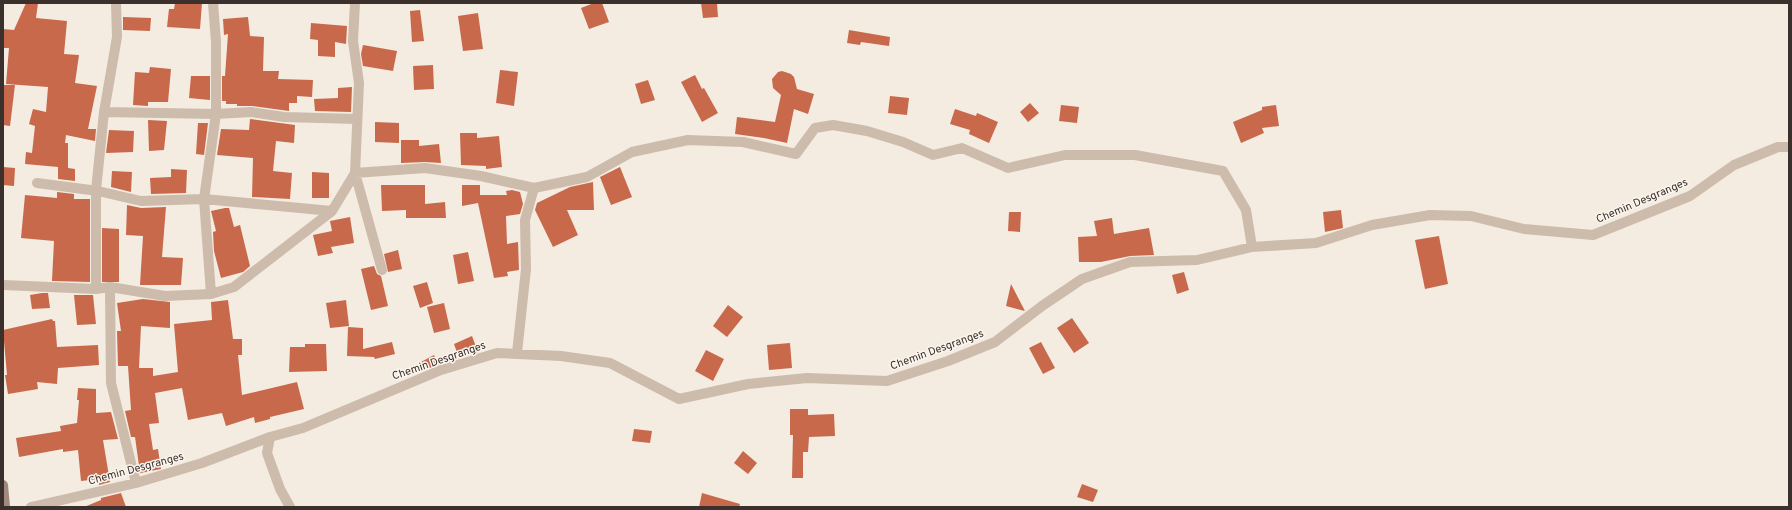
<svg xmlns="http://www.w3.org/2000/svg" width="1792" height="510" viewBox="0 0 1792 510" font-family="Overpass,sans-serif">
	<style>
		.building { fill: #c8694b }
		.lines { fill: none; stroke-linecap: round; stroke-linejoin: round }
		.street { stroke: #cdbbac; stroke-width: 10 }
		.secondary { stroke: #a18a7d; stroke-width: 10 }
		.labels { text-anchor: middle; dominant-baseline: central; stroke-width: 3; stroke-linejoin: round; paint-order: stroke }
		.street-label { font-size: 11px; fill: #3b302b; stroke: #fbf5ee }
	</style>
	<rect width="100%" height="100%" fill="#f4ebe1"/>
	<path class="building" d="M26 3H38L36 18 67 21 64 54 79 55 75 83 97 86 88 129H96L95 141 66 135 65 143H68V168L75 169V181L58 179V167L25 164 26 152 32 153 35 126 29 124 33 109 46 112 48 87 6 84 9 48H3V29L14 30Z
		M175 3H202L200 29 167 27 169 9H174Z
		M594 3H602L609 22 589 29 581 8Z
		M701 3H717L718 17 703 18Z
		M420 10 424 41 412 42 410 11Z
		M478 13 483 49 463 51 458 16Z
		M123 17 151 18 150 31 123 30Z
		M248 17 250 36 264 37 263 71H279L278 79 313 80 312 97 297 96V103H289V111L252 106H237V104H226V101H222V76H225L228 34 224 35 223 19Z
		M311 23 347 26 346 44 335 42V57L318 56V40L310 39Z
		M849 30 890 37 889 46 861 42 860 45 847 43Z
		M363 45 397 51 393 71 363 66 361 54Z
		M433 65 434 89 414 90 413 66Z
		M150 67 171 69 168 102H148V106L133 105 135 72 149 73Z
		M500 70 518 72 514 106 496 103Z
		M782 71 791 74 794 77 797 89 814 94 808 114 794 109 787 143 764 138 735 134 737 117 775 122 781 95 773 88 772 79 778 72Z
		M695 75 702 89 704 88 718 113 702 122 681 82Z
		M191 76H210V100L189 98Z
		M648 80 655 100 641 104 635 84Z
		M3 85H15L10 126 3 125Z
		M352 87 351 112 315 111 314 99 338 98V88Z
		M890 96 909 98 907 115 888 113Z
		M1030 103 1039 113 1028 122 1020 112Z
		M1061 105 1079 107 1077 123 1059 121Z
		M1276 105 1279 126 1262 128 1264 133 1241 143 1233 122 1262 110V107Z
		M955 109 976 116 977 113 998 122 989 143 969 134 970 130 950 124Z
		M250 119 295 125 294 143 276 141 273 171 292 173 290 199 252 197 253 158 217 155 221 129 249 130Z
		M148 120 167 121 164 150 149 151Z
		M375 122 399 123V143L375 142Z
		M198 123H208L204 155 196 154Z
		M109 130 134 131 133 152 106 153Z
		M460 133H477V138L499 136 502 167 486 169V166L461 165Z
		M401 140H419V146L439 144 441 163 425 162 401 163Z
		M3 167 15 168 14 186 3 185Z
		M620 167 632 197 611 205 600 177Z
		M171 169 187 170 186 193 151 194 150 178 171 177Z
		M112 171 132 172 131 192 111 187Z
		M312 172 329 173V198H312Z
		M593 182 594 210H567L578 235 553 247 535 210 537 203 570 187Z
		M381 185H425V204L445 202 446 218H406V210L382 211Z
		M462 185H480V195H507L506 191 512 190 520 192 523 204 520 214 506 216 507 244 518 242 519 270 507 272 508 276 494 278 478 203 462 206Z
		M57 192 74 194V199H90V282L52 281 54 241 21 238 25 195 57 198Z
		M127 205 141 208 166 207 162 257 183 258 181 285H140L143 236 126 235Z
		M225 208H229L234 227 240 225 250 266 243 272 221 278 214 251 213 232 216 231 211 211Z
		M1341 210 1343 228 1325 232 1323 212Z
		M1009 212H1021L1020 232 1008 231Z
		M350 217 354 243 331 247 333 253 318 256 313 235 332 231 330 221Z
		M1112 218 1114 234 1149 228 1154 255 1130 256 1101 262H1079L1078 237 1097 236 1094 221Z
		M102 228 119 229V282H102Z
		M1439 236 1448 284 1425 289 1415 240Z
		M398 250 402 269 388 272 384 254Z
		M468 252 474 281 458 284 453 255Z
		M374 266 377 274 381 276 388 306 371 310 361 269Z
		M1184 272 1189 290 1177 294 1172 275Z
		M427 282 433 303 420 308 413 286Z
		M1011 284 1025 311 1006 306Z
		M42 293H48L50 308 32 309 30 295Z
		M74 295H93L96 324 77 325Z
		M143 299 170 302V328L141 326 139 368H153V376L178 372 174 324 212 320 211 302 228 300 233 339H242V355H238L242 395 297 382 304 409 270 417V419L255 423 254 417 226 426 222 413 188 420 182 388 155 393 159 423 149 424 153 450 158 449 161 469 140 473 135 437H131L125 411 131 410 128 366H118L117 331H121L117 303Z
		M346 300 349 326 330 328 326 303Z
		M444 303 450 329 434 333 427 307Z
		M728 305 743 317 727 337 713 326Z
		M1072 318 1089 343 1074 353 1057 328Z
		M52 319 53 321H55L57 347 98 345 99 365 58 368 57 384 37 382 38 389 8 394 5 375H7L3 330Z
		M348 327 363 328V349L392 342 395 354 375 359 374 357 347 356Z
		M472 336 478 352 459 358 454 344Z
		M1041 342 1055 368 1043 374 1029 348Z
		M790 343 792 368 769 370 767 345Z
		M305 344H326L327 371 289 372 290 347H305Z
		M706 350 724 359 713 381 695 371Z
		M434 355 439 364 425 370 421 362Z
		M78 388 96 389V413L111 412 118 439 103 440 110 482 99 485 98 479 81 481 78 450 63 452V449L19 457 16 438 61 431 60 426 77 423 79 400H77Z
		M790 409H808V415L834 414 835 436 809 437 808 452H803V478H792L793 435H790Z
		M634 429 652 431 650 443 632 441Z
		M743 451 757 463 748 474 734 463Z
		M1082 484 1098 490 1093 502 1077 497Z
		M121 493 126 507H84L101 500V498Z
		M702 493 740 504 739 507H699Z"/>
	<g class="lines">
		<path class="street" d="M355 3 353 41 359 83 355 173 382 270
			M104 112 216 114 251 112 284 117 357 119
			M37 183 98 191 141 201 204 199 332 211
			M534 188 587 177 632 152 688 140 743 142 796 154 815 128 833 125 867 131 903 142 933 155 962 148 1008 168 1065 155H1135L1223 171 1246 210 1252 247
			M3 285 96 289 110 287 165 296 211 294 234 287 332 211 355 173 425 168 481 176 534 188 525 220 526 269 517 353
			M110 287 111 383 136 483
			M96 289V190L104 112 117 37 116 3
			M211 294 204 199 216 114V42L213 3
			M270 437 267 453 280 489 290 507
			M31 507 136 483 202 463 270 437 303 428 441 370 497 353 561 356 610 363 679 399 748 384 807 378 887 381 948 361 995 342 1042 306 1082 279 1130 262 1197 260 1252 247 1316 243 1372 225 1430 215 1471 216 1524 229 1593 235 1690 196 1734 165 1778 147H1789"/>
		<path class="secondary" d="M3 485 5 507"/>
	</g>
	<g class="labels">
		<g class="street-label">
			<text transform="translate(1642 201) rotate(-23)">Chemin Desgranges</text>
			<text transform="translate(937 350) rotate(-20)">Chemin Desgranges</text>
			<text transform="translate(439 361) rotate(-19)">Chemin Desgranges</text>
			<text transform="translate(136 469) rotate(-15)">Chemin Desgranges</text>
		</g>
	</g>
	<rect width="1792" height="510" fill="none" stroke="#3b302b" stroke-width="8"/>
</svg>
